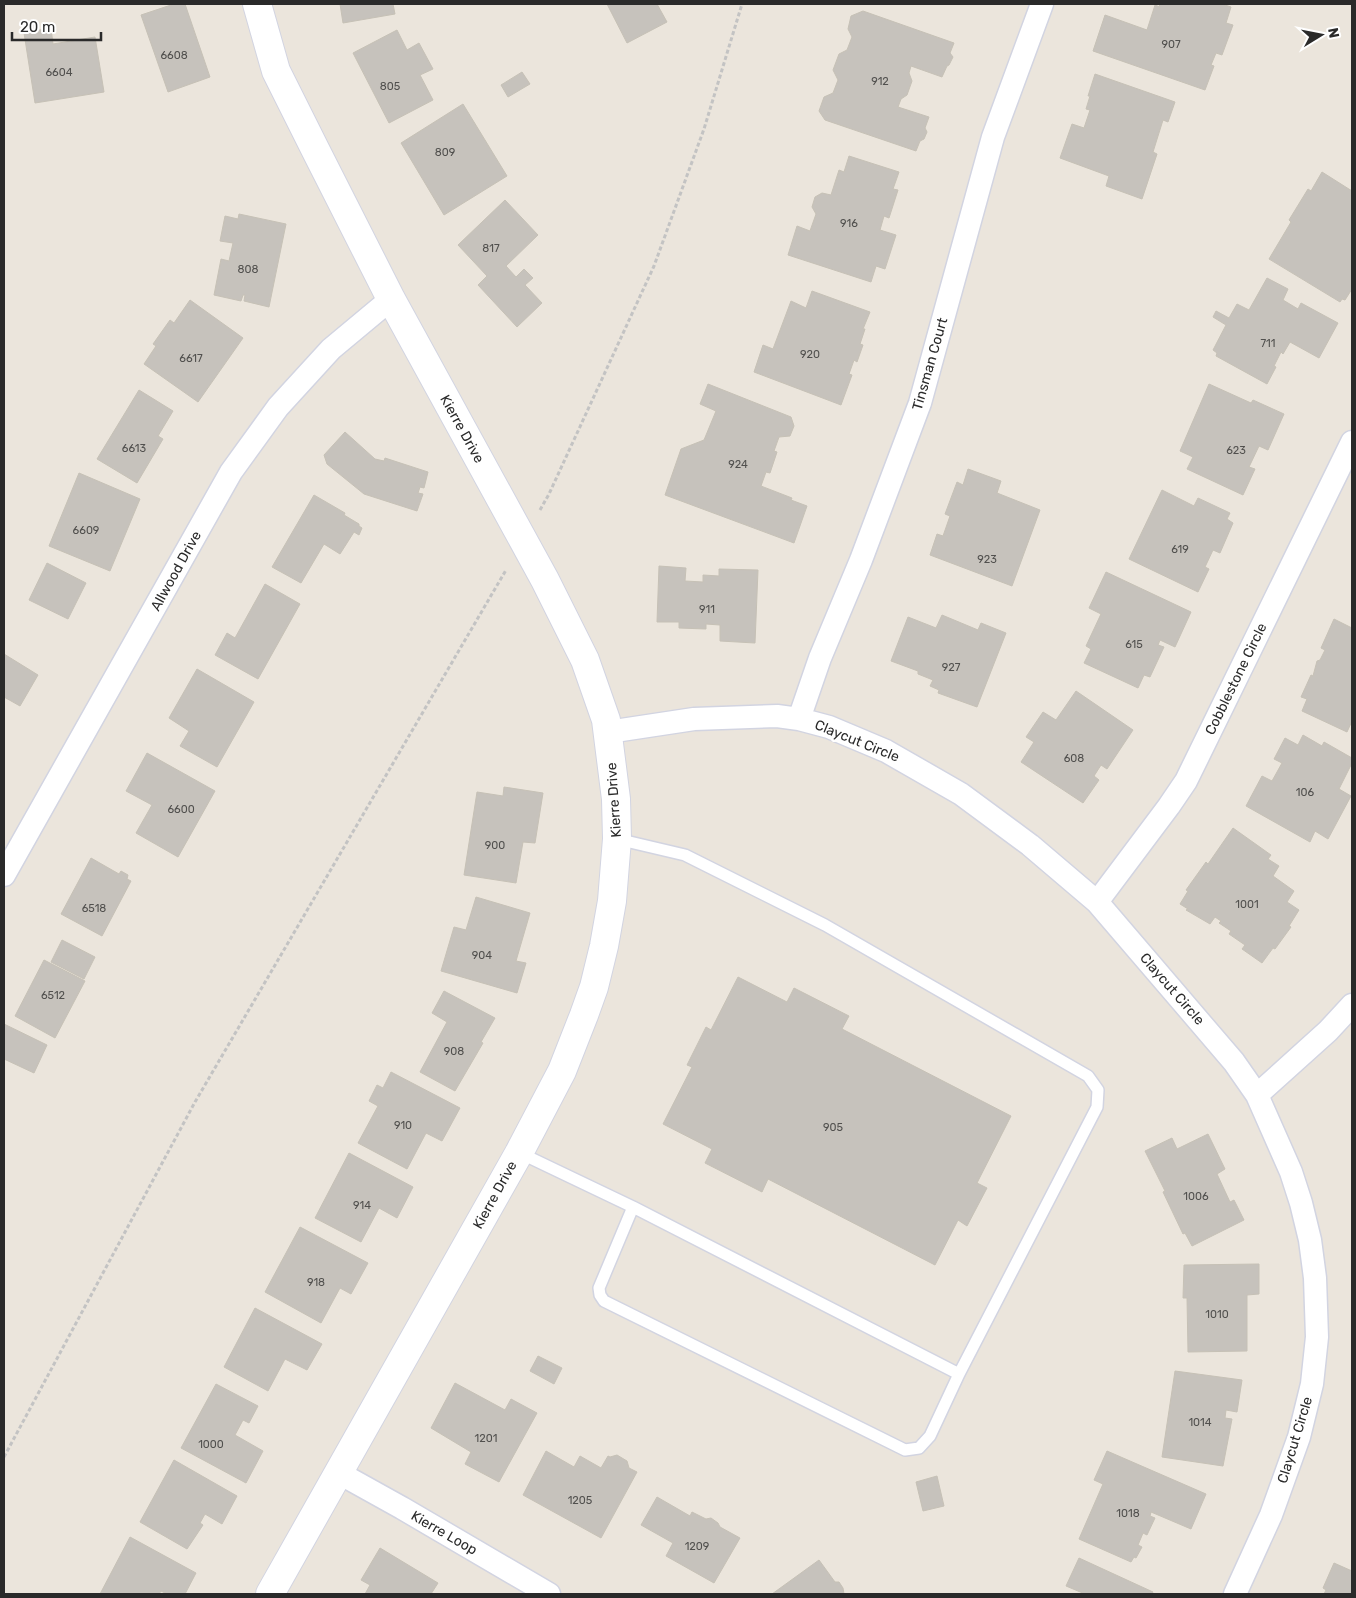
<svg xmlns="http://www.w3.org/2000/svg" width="1356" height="1598" viewBox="0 0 1356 1598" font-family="Rubik,sans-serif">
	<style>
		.building { fill: #c6c2bc; stroke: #c6c1b6 }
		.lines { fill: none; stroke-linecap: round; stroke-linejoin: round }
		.service-casing { stroke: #d2d4e1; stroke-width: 14 }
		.minor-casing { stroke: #d2d4e1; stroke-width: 25 }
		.tertiary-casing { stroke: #d2d4e1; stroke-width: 30 }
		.path { stroke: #c3c3c3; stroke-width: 3; stroke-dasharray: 4 2.5; stroke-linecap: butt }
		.service { stroke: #fff; stroke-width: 11 }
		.minor { stroke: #fff; stroke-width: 22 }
		.tertiary { stroke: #fff; stroke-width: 28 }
		.labels { text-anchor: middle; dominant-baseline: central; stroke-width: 5; stroke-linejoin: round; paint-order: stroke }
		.number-label { font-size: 11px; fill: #51504e }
		.street-label { font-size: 14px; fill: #2a2a2a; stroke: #fff }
	</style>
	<rect width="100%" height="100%" fill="#ebe5dc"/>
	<path class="building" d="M174 4H185L210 77 168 92 141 15Z
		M340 4H393L395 14 343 23Z
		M607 4H657L667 22 627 43Z
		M1159 4H1222L1231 7 1226 23 1233 25 1222 55 1216 53 1211 65 1214 66 1205 90 1093 51 1105 15 1147 30 1155 5 1160 7Z
		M863 11 954 43 950 53 953 57 949 65 947 66 942 77 911 66 909 73 912 81 907 95 901 99 898 107 929 117 925 128 927 132 924 139 920 141 916 151 825 120 819 111 824 97 833 93 838 80 833 70 839 54 847 50 852 37 848 29 851 16Z
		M51 28 53 44 95 37 104 92 35 103 24 33Z
		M397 30 407 50 419 43 433 69 420 75 433 100 389 123 353 53Z
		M522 72 530 84 508 97 501 85Z
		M1095 74 1175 102 1168 122 1163 120 1153 152 1157 154 1142 199 1106 186 1109 176 1060 158 1072 124 1084 128 1090 110 1086 109 1090 96H1088Z
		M463 104 507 176 444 215 401 143Z
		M849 156 899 172 893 189 898 190 889 218 884 216 880 230 896 235 885 269 876 266 871 282 788 255 797 226 810 231 816 214 812 207 815 197 822 193 831 195 839 170 844 172Z
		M1322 172 1352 191V289L1345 300 1342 299 1340 302 1269 259 1291 222 1289 220 1308 189 1311 191Z
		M505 200 538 235 506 266 516 277 524 269 533 278 525 285 542 303 517 327 478 285 487 276 458 245Z
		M239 214 286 224 269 307 244 301 245 295H243L241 301 214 295 221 259 229 261 233 243 220 241 225 216 238 219Z
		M1267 278 1288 289 1283 300 1298 309 1301 303 1338 323 1319 358 1290 342 1283 354 1281 352 1274 366 1276 367 1267 384 1216 356 1217 353 1213 350 1226 325 1213 317 1216 311 1229 318 1237 304 1249 310Z
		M812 291 870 312 863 329H865L860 344 863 345 857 362 854 360 849 374 852 375 841 405 754 372 763 345 773 349 791 301 806 308Z
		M190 300 243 338 198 402 144 364 156 346 153 344 170 320 174 323Z
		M708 384 791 417 794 426 790 436 779 437 774 451 777 452 770 473 766 472 761 486 792 498 791 500 807 506 794 543 665 495 681 449 704 440 716 411 700 404Z
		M1209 384 1251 403 1253 400 1284 414 1268 450 1259 446 1249 467 1255 469 1243 495 1187 469 1193 457 1180 451Z
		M139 390 173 411 158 436 163 439 137 483 97 459Z
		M345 432 375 459 384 461 385 458 428 472 424 488 420 487 418 493 423 494 417 511 364 494 327 464 324 455Z
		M968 469 1001 481 997 493 1040 510 1012 586 930 555 937 534 943 536 950 516 945 514 957 482 963 485Z
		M79 473 140 499 110 571 49 546Z
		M1162 490 1194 506 1198 498 1230 513 1227 519 1233 523 1220 553 1213 550 1205 567 1209 569 1198 592 1129 559Z
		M314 495 345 513 344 515 359 524V526L362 528 359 535 354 532 340 554 324 544 301 583 272 567Z
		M47 563 86 583 68 619 29 600Z
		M659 566 686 568 685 581 703 582V575L719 576V569L758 570 755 643 720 641V625L706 624V629L679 628V622H657Z
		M1106 572 1191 612 1175 647 1160 640 1158 645 1164 647 1150 677 1144 675 1138 688 1084 663 1091 649 1086 646 1101 614 1089 608Z
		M265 584 300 604 258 679 215 655 227 633 235 638Z
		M942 615 978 630 981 623 1006 633 977 707 938 693 939 690 930 686 933 680 918 674V671L891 661 908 617 936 628Z
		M1334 619 1352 628V721L1347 732 1302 711 1307 699 1301 697 1311 675 1313 676 1317 661 1320 660 1325 650 1321 648Z
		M4 654 38 675 20 706 4 697Z
		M197 669 254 702 217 767 180 746 189 731 169 718Z
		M1076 691 1133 730 1107 769 1101 765 1094 776 1099 780 1083 803 1021 762 1034 742 1026 737 1043 712 1056 720Z
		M1303 735 1322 746 1324 742 1352 758V763L1339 789 1351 796 1328 839 1315 831 1310 842 1246 806 1262 776 1272 781 1282 763 1274 759 1285 738 1298 745Z
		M147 753 215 791 178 857 136 833 152 805 126 791Z
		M504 787 543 793 535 843 523 842 516 883 464 875 477 792 503 796Z
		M1233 828 1271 855 1268 859 1279 866 1273 876 1294 891 1287 902 1299 910 1289 926 1291 927 1275 949 1273 948 1262 963 1242 949 1245 945 1229 934 1231 931 1219 923 1221 921 1215 917 1210 924 1186 910 1188 909 1180 904 1188 891 1186 890 1206 862 1208 864Z
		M91 858 119 874 121 871 128 875 127 879 131 881 102 936 61 914Z
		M476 897 530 913 516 961 526 963 517 993 441 971 454 927 466 930Z
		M62 940 95 957 84 979 51 962Z
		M44 960 85 981 55 1038 15 1016Z
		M738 977 787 1002 794 988 849 1016 842 1029 1011 1116 977 1183 987 1188 967 1226 958 1220 935 1265 768 1179 762 1192 705 1163 712 1149 663 1124 692 1067 687 1065 706 1027 711 1030Z
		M444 991 495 1018 481 1042 483 1043 455 1091 420 1072 447 1022 432 1013Z
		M4 1024 47 1045 34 1073 4 1059Z
		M391 1072 460 1108 442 1141 426 1133 407 1169 358 1143 378 1106 369 1101 377 1085 383 1088Z
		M1208 1134 1225 1169 1217 1174 1230 1202 1234 1200 1244 1220 1192 1246 1185 1233 1183 1234 1163 1192 1165 1191 1145 1151 1172 1138 1177 1149Z
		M349 1153 413 1187 397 1218 379 1208 361 1242 315 1218Z
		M300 1227 368 1263 351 1294 340 1288 321 1323 265 1292Z
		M1259 1264V1294L1247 1295V1351L1188 1352 1187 1298H1183L1184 1265Z
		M255 1308 322 1344 307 1370 285 1359 268 1391 224 1367Z
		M538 1356 562 1368 554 1384 530 1371Z
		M1175 1371 1242 1380 1237 1412 1226 1410 1225 1418 1232 1419 1223 1466 1162 1457Z
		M455 1383 505 1410 511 1399 537 1413 499 1482 465 1464 471 1452 431 1428Z
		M216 1384 258 1406 249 1423 243 1420 235 1435 263 1451 246 1483 181 1448Z
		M546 1451 574 1467 580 1456 601 1468 608 1456 610 1457 617 1455 627 1461 629 1468 637 1472 601 1538 523 1495Z
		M1107 1451 1206 1494 1191 1529 1151 1512 1150 1516 1155 1518 1147 1535 1143 1533 1138 1545 1142 1547 1136 1558 1134 1557 1131 1562 1079 1539 1103 1484 1094 1480Z
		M174 1460 237 1496 222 1524 205 1514 200 1523 203 1525 187 1549 140 1522Z
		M937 1476 944 1506 923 1511 916 1482Z
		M657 1497 690 1516 692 1512 706 1519 711 1518 718 1523 720 1527 740 1538 714 1583 666 1556 673 1543 641 1525Z
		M130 1537 196 1573 185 1594H167L161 1591 159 1594H100Z
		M380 1548 438 1583 431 1594H365L370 1585 361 1580Z
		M1079 1558 1153 1592 1152 1594H1085L1066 1586Z
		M819 1560 835 1582H839L843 1588 844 1594H772Z
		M1334 1563 1352 1571V1594H1324L1326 1590 1323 1588Z"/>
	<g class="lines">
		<defs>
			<path id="service" d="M520 1153 633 1207 959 1374 1097 1107 1098 1090 1088 1076 825 925 685 855 617 839
				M633 1207 599 1288 600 1295 604 1301 905 1450 919 1448 930 1436 959 1374"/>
			<path id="minor" d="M799 719 820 658 861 560 920 403 993 137 1042 4
				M608 732 694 719 777 716 799 719 829 727 886 751 961 794 1030 845 1097 902 1234 1062 1257 1095 1291 1172 1301 1203 1310 1240 1315 1278 1317 1337 1312 1384 1299 1437 1271 1515 1235 1594
				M4 875 231 472 278 407 331 349 391 299
				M1097 902 1169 806 1186 781 1352 442
				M1257 1095 1328 1031 1352 1005
				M339 1473 402 1508 549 1594"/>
			<path id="tertiary" d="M257 4 276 71 315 149 391 299 545 580 585 660 606 720 616 799 617 839 612 901 604 946 594 987 584 1015 562 1071 519 1153 270 1594"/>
		</defs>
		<use href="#service" class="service-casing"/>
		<use href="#minor" class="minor-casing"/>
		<use href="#tertiary" class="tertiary-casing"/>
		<path class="path" d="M540 510 549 494 654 266 704 129 742 4
			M4 1457 195 1102 506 570"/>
		<use href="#service" class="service"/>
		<use href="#minor" class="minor"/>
		<use href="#tertiary" class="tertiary"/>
	</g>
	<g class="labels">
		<g class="number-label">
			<text x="1171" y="44">907</text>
			<text x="174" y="55">6608</text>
			<text x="59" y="72">6604</text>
			<text x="880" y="81">912</text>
			<text x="390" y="86">805</text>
			<text x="445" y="152">809</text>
			<text x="849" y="223">916</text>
			<text x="491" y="248">817</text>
			<text x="248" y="269">808</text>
			<text x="1268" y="343">711</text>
			<text x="810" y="354">920</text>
			<text x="191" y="358">6617</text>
			<text x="134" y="448">6613</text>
			<text x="1236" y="450">623</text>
			<text x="738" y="464">924</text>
			<text x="86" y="530">6609</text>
			<text x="1180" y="549">619</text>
			<text x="987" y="559">923</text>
			<text x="707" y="609">911</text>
			<text x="1134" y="644">615</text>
			<text x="951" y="667">927</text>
			<text x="1074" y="758">608</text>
			<text x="1305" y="792">106</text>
			<text x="181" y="809">6600</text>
			<text x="495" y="845">900</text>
			<text x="1247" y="904">1001</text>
			<text x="94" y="908">6518</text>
			<text x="482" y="955">904</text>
			<text x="53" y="995">6512</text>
			<text x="454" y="1051">908</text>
			<text x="403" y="1125">910</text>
			<text x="833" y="1127">905</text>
			<text x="1196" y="1196">1006</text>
			<text x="362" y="1205">914</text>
			<text x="316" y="1282">918</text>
			<text x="1217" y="1314">1010</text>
			<text x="1200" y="1422">1014</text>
			<text x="486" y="1438">1201</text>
			<text x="211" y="1444">1000</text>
			<text x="580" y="1500">1205</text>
			<text x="1128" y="1513">1018</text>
			<text x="697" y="1546">1209</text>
		</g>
		<g class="street-label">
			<text transform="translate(930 364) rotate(-74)">Tinsman Court</text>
			<text transform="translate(462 429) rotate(61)">Kierre Drive</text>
			<text transform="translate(176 571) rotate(-61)">Allwood Drive</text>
			<text transform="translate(1236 679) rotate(-64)">Cobblestone Circle</text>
			<text transform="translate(857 741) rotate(22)">Claycut Circle</text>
			<text transform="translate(614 800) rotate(-94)">Kierre Drive</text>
			<text transform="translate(1172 989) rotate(49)">Claycut Circle</text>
			<text transform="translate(495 1195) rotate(-61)">Kierre Drive</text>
			<text transform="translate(1295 1440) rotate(-73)">Claycut Circle</text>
			<text transform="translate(444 1533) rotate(30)">Kierre Loop</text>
		</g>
	</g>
	<rect width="1356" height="1598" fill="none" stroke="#2a2a2a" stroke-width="10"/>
	<g transform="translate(1321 35) rotate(80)" stroke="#ffffff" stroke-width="4" paint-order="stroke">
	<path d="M0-4L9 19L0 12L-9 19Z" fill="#2a2a2a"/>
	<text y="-8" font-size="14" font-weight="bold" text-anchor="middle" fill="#2a2a2a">N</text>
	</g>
	<path d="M12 32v8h89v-8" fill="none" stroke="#2a2a2a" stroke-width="2.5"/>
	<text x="20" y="32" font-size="15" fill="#2a2a2a" stroke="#ffffff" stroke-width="4" paint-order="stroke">20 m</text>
</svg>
